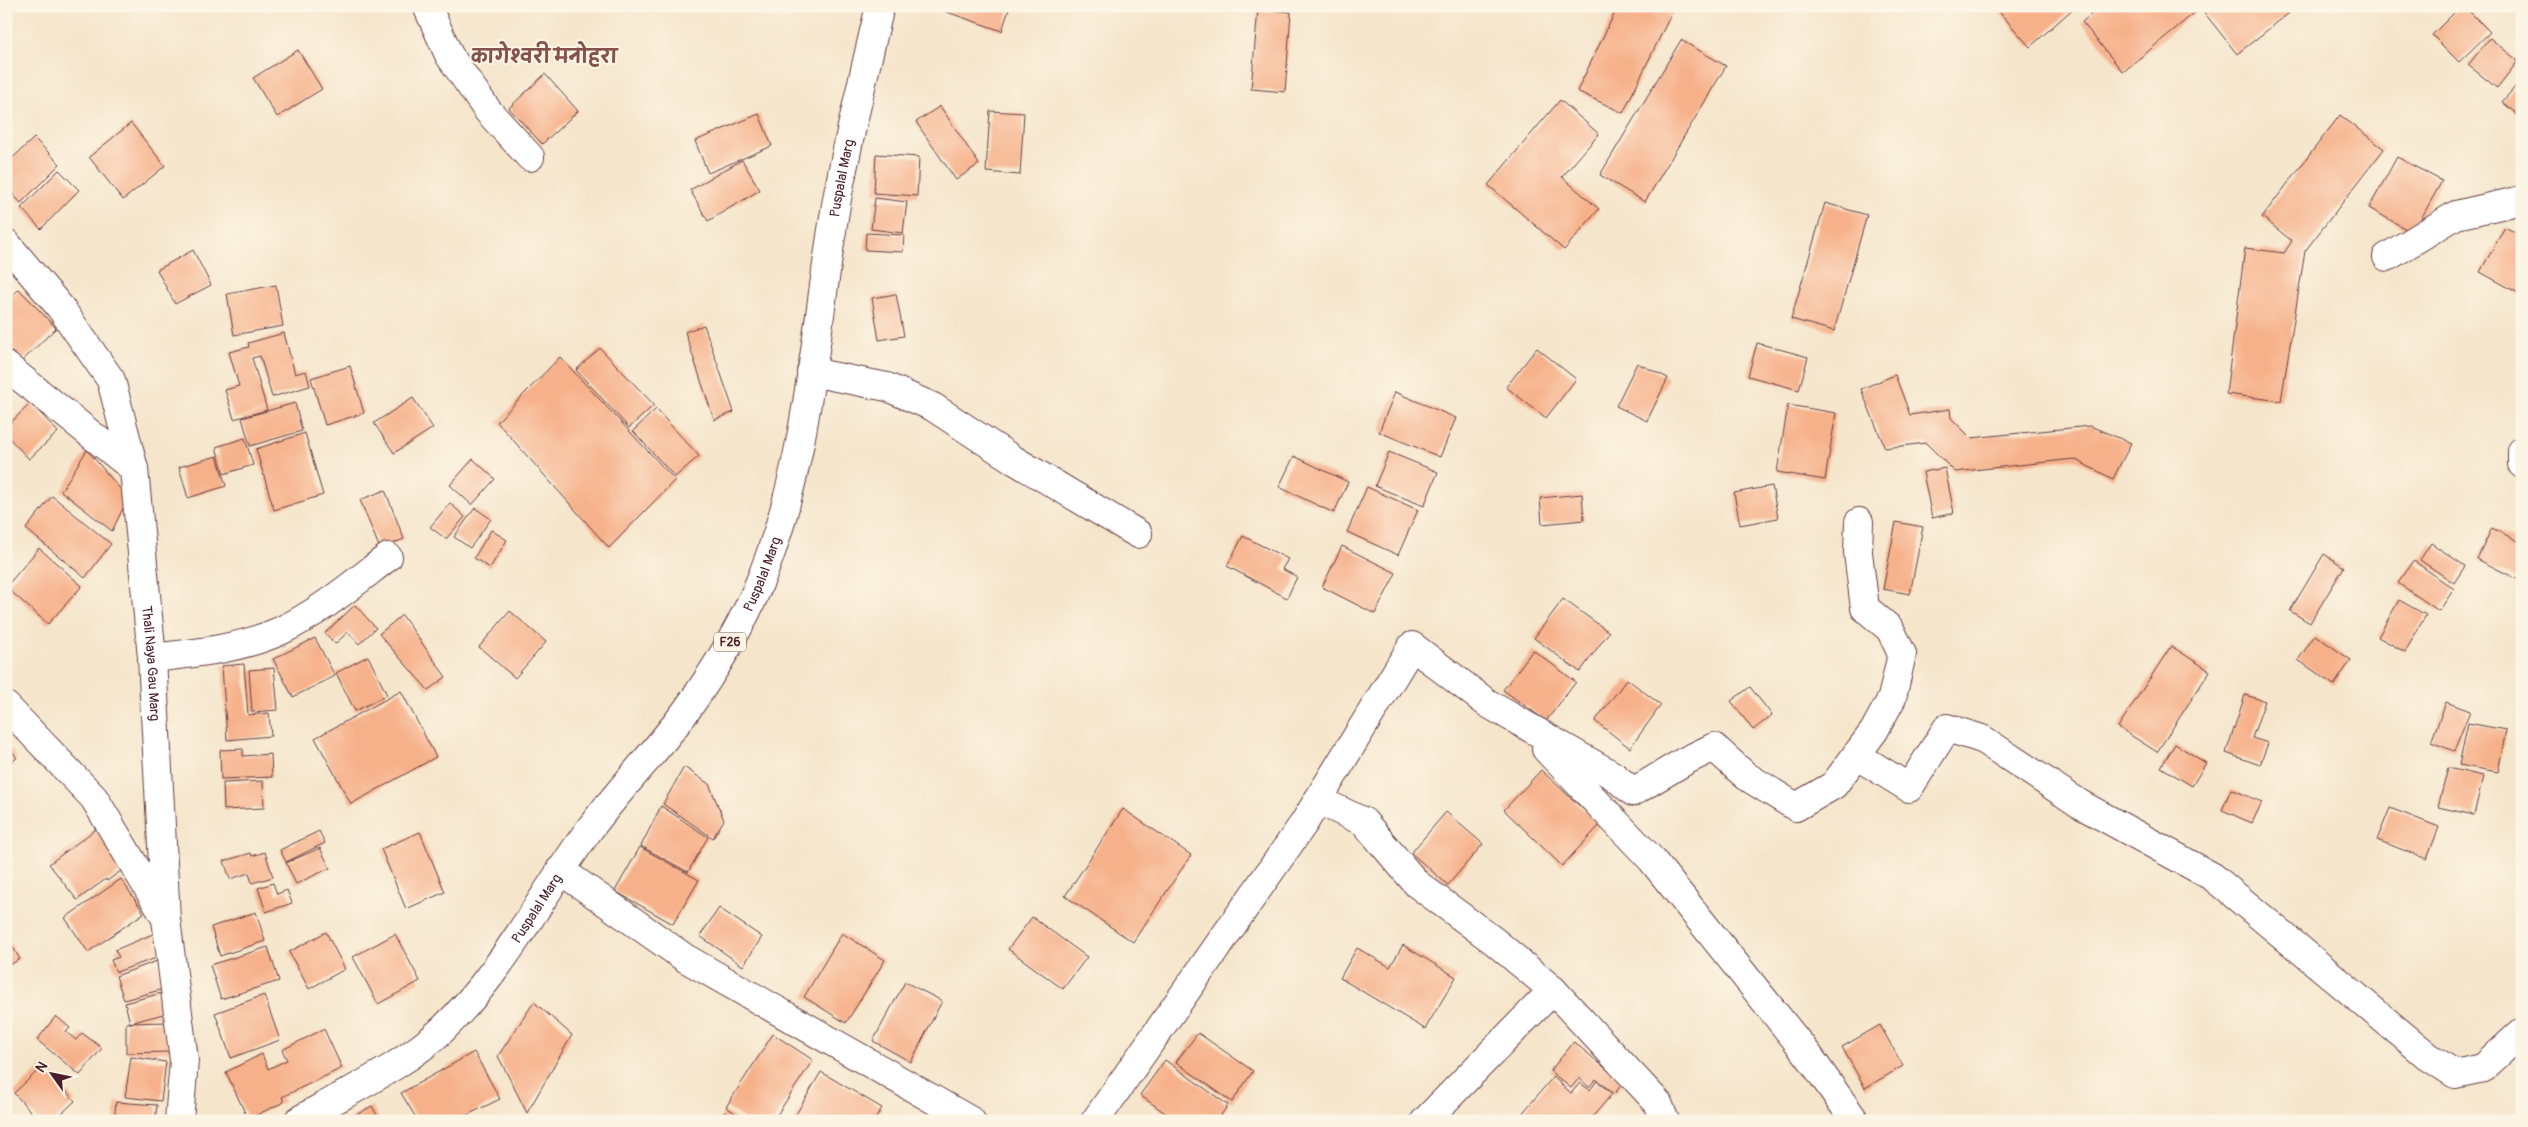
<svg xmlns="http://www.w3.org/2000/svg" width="2528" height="1127" viewBox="0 0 2528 1127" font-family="Pangolin,'Playpen Sans Deva',sans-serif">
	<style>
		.building { fill: #f6b18a }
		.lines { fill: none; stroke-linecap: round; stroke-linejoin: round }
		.minor-casing { stroke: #643d43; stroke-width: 30 }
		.primary-casing { stroke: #643d43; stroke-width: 30 }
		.minor { stroke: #fff; stroke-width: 28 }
		.primary { stroke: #fff; stroke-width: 28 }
		.labels { text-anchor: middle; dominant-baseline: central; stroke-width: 4; stroke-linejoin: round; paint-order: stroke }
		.shield { fill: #fcf5e5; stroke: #7f5f63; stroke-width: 1 }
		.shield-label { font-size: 12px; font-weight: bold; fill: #4a1f2b }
		.street-label { font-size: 14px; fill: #4a1f2b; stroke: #fcf5e5 }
		.district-label { font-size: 19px; font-weight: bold; fill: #86524c; stroke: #fcf5e5 }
	</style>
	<rect width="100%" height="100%" fill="#fcf5e5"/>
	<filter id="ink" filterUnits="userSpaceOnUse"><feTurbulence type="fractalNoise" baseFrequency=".02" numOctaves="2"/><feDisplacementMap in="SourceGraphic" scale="10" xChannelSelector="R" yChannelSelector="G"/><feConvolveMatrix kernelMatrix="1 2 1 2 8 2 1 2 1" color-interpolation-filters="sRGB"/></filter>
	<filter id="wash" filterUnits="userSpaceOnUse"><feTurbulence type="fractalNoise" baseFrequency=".0096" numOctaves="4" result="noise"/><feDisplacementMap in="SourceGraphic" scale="20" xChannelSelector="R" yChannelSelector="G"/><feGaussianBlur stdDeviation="1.12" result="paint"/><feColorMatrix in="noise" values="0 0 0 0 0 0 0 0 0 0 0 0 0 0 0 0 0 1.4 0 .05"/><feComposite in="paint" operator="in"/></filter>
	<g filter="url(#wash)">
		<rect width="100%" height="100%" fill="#f5e5cb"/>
		<g id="blocks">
			<path class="building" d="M939 6H1010L1002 31 938 9Z
				M1618 6H1675L1623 113 1577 91Z
				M1994 6H2076L2030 47Z
				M2101 6H2197L2199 9 2123 72 2082 22Z
				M2199 6H2298L2237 54Z
				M2461 6H2464L2490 32 2459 62 2432 35Z
				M1258 9 1291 12 1285 92 1251 89Z
				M2490 38 2518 61 2497 88 2468 65Z
				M1681 40 1726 66 1645 202 1600 175Z
				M298 50 322 89 277 117 253 78Z
				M545 74 578 111 542 144 509 108Z
				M2522 79V118L2502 102Z
				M1560 100 1599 134 1562 177 1599 209 1564 250 1488 185Z
				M940 106 979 164 956 180 916 122Z
				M990 111 1024 113 1020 175 986 172Z
				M759 114 772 146 708 173 695 141Z
				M2340 115 2384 149 2305 251 2281 401 2226 394 2245 248 2284 253 2292 241 2262 217Z
				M131 123 165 166 123 200 89 157Z
				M34 138 60 164 21 203 6 187V164Z
				M876 154 919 157 917 196 874 193Z
				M2397 157 2442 181 2413 233 2369 208Z
				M742 160 760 190 708 221 690 190Z
				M59 170 79 190 41 229 21 208Z
				M875 198 907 202 903 233 871 229Z
				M1825 203 1867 215 1834 331 1791 319Z
				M2505 227 2522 236V295L2480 272Z
				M866 233 904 235 903 252 865 250Z
				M193 250 211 285 175 304 157 270Z
				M276 285 283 326 234 335 227 294Z
				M19 289 56 328 21 362 6 347V301Z
				M896 294 904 336 879 340 872 298Z
				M704 325 734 412 714 420 685 332Z
				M284 333 295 374 306 371 310 386 272 397 260 356 252 358 267 410 234 419 225 390 239 386 229 352 249 347 248 343Z
				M1757 343 1808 357 1799 390 1748 376Z
				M600 348 654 405 629 428 576 370Z
				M1537 348 1576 379 1546 418 1506 387Z
				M560 357 675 480 609 548 497 422Z
				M1637 363 1668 378 1647 421 1616 406Z
				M350 366 364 413 325 425 311 378Z
				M1895 375 1910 415 1950 409 1951 418 1971 438 2090 426 2131 443 2113 479 2074 459 1955 472 1926 443 1885 448 1861 389Z
				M1395 392 1456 418 1440 457 1379 432Z
				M413 398 433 428 394 453 374 423Z
				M31 403 58 432 29 459 6 435V427Z
				M295 403 302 431 250 446 242 418Z
				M1788 405 1836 413 1825 480 1777 472Z
				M656 409 699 456 675 477 633 431Z
				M305 433 323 495 274 510 256 449Z
				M245 438 253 465 224 474 216 447Z
				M87 450 128 498 112 531 61 491Z
				M1389 452 1438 472 1424 506 1375 486Z
				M217 456 226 486 188 498 179 467Z
				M1294 456 1348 482 1334 513 1279 487Z
				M473 459 495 479 472 505 450 485Z
				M1945 468 1954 513 1932 518 1923 472Z
				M1772 486 1778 518 1740 525 1734 493Z
				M1367 487 1418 510 1398 555 1347 532Z
				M385 490 404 539 380 549 360 500Z
				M1582 494 1584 520 1542 524 1540 498Z
				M52 496 111 544 85 578 26 529Z
				M450 503 465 517 446 539 430 527Z
				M475 508 491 519 470 548 454 537Z
				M1896 522 1923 527 1910 594 1883 589Z
				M2492 528 2522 543 2521 581 2477 559Z
				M491 530 507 540 490 568 474 558Z
				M1243 536 1288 559 1282 569 1297 577 1287 598 1227 566Z
				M2431 543 2465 566 2454 583 2420 560Z
				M1342 546 1396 573 1375 614 1322 587Z
				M39 548 82 586 48 624 6 587Z
				M2324 554 2344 567 2310 623 2290 611Z
				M2414 561 2454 589 2439 611 2398 583Z
				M1563 599 1609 632 1580 672 1534 638Z
				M2399 600 2426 615 2405 652 2378 637Z
				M355 605 376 628 359 644 348 632 335 644 325 633Z
				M510 611 546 642 515 678 479 647Z
				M402 615 446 677 428 690 379 634Z
				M2315 635 2351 660 2334 685 2298 660Z
				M315 638 335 676 293 697 273 659Z
				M2171 646 2210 671 2157 752 2118 727Z
				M1533 650 1576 682 1546 721 1503 690Z
				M368 656 387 695 355 711 336 673Z
				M244 664 248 715 269 713 271 736 227 740 222 666Z
				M274 668 278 710 252 712 249 670Z
				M1627 679 1661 705 1630 748 1595 721Z
				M1750 687 1772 715 1753 730 1731 701Z
				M401 691 436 757 351 804 315 738Z
				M2245 695 2265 701 2252 738 2268 743 2260 765 2226 753Z
				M2446 702 2470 711 2454 751 2431 742Z
				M2468 723 2506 730 2498 772 2459 765Z
				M6 743 17 758 6 765Z
				M2175 744 2206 763 2192 786 2161 767Z
				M243 749V756L271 754 272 777 221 779 220 750Z
				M684 767 709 784 724 820 713 838 663 804Z
				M2448 768 2483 776 2474 815 2438 807Z
				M1541 770 1600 825 1562 866 1504 810Z
				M263 781 264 808 224 810 223 783Z
				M2231 789 2262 802 2252 823 2222 810Z
				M661 806 708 837 688 872 641 846Z
				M2390 808 2439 827 2427 859 2377 840Z
				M1123 809 1191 855 1133 942 1065 896Z
				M1446 812 1483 844 1448 885 1411 853Z
				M96 829 125 868 107 881 106 879 77 900 49 864Z
				M319 831 325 843 286 862 280 850Z
				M420 832 445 892 406 909 381 849Z
				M640 847 699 880 673 924 615 891Z
				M320 848 330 868 296 884 286 863Z
				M265 852 273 877 252 883 249 873 230 879 224 861 251 853 252 856Z
				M121 879 144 913 88 952 65 918Z
				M273 883 277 894 287 890 292 903 266 912 258 888Z
				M719 908 762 937 743 966 700 936Z
				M256 912 265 941 220 956 211 927Z
				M1032 917 1087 957 1063 989 1008 949Z
				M326 932 345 969 309 989 289 952Z
				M842 933 885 960 846 1023 804 997Z
				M153 934 162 956 116 972 111 960 119 957 115 950Z
				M395 934 420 981 378 1004 353 957Z
				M6 936 20 959 6 967Z
				M1403 945 1456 977 1425 1029 1340 978 1357 948 1390 967Z
				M268 947 279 981 221 999 210 965Z
				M157 961 167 988 124 1000 116 976Z
				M905 982 942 1001 911 1062 873 1041Z
				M169 991 174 1011 130 1023 125 1003Z
				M264 995 280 1040 231 1058 215 1013Z
				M534 1002 572 1035 527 1113 498 1056Z
				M56 1016 70 1028 66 1032 76 1040 82 1033 102 1048 80 1075 37 1040Z
				M169 1022V1052L126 1053V1023Z
				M1880 1025 1903 1066 1865 1088 1842 1047Z
				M324 1029 342 1068 282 1097 284 1102 248 1119 226 1072 262 1054 268 1069 287 1060 282 1050Z
				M1198 1033 1253 1071 1232 1102 1176 1062Z
				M773 1034 813 1060 773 1121H747L726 1107Z
				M1574 1042 1623 1083 1614 1094 1596 1079 1589 1087 1579 1078 1571 1088 1550 1071Z
				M474 1052 500 1099 455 1121H418L401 1093Z
				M131 1057 166 1062 161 1101 125 1097Z
				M1165 1060 1228 1105 1217 1121H1176L1140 1095Z
				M43 1066 75 1101 54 1121H39L14 1093Z
				M821 1072 882 1108 874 1121H792Z
				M1553 1077 1571 1093 1580 1083 1590 1090 1597 1081 1612 1094 1589 1121H1525L1520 1116Z
				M116 1102 157 1105 155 1121H114Z
				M372 1106 380 1121H345Z
				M725 1112 739 1121H718Z"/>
		</g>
	</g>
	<g filter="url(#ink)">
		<use href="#blocks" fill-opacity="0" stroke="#643d43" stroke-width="1"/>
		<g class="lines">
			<defs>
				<g id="minor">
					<path d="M427 6 449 55 488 111 530 157"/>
					<path id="s1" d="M6 243 60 307 111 380 134 469 152 658 166 919 184 1060 179 1121"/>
					<path d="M2387 257 2456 215 2522 200"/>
					<path d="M6 366 134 469"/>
					<path d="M811 372 887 387 933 407 1014 460 1138 534"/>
					<path d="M2522 451V464"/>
					<path d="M152 658C195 653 240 649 280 631 319 613 354 583 388 557"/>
					<path d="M6 706 94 798 164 915"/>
					<path d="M1546 749 1652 860 1809 1056 1855 1121"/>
					<path d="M1856 755 1909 788 1947 728 1982 739 2080 804 2213 877 2429 1057 2455 1074 2483 1068 2522 1032"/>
					<path d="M1318 800 1364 822 1417 884 1494 941 1553 990 1425 1121"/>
					<path d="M560 870 685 958 971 1121"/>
					<path d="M1553 990 1658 1103 1665 1121"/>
					<path d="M1095 1121 1304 823 1412 646 1487 703 1614 776 1633 792 1685 761 1714 747 1746 776 1796 807 1834 785 1874 731 1892 698 1902 654 1890 629 1865 608 1858 553 1859 522"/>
				</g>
				<g id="primary">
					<path id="s2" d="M298 1121C344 1093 403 1067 442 1030 502 973 539 899 586 834 617 791 655 753 686 711 711 676 735 637 753 598 809 473 814 332 837 199 849 135 865 70 880 6"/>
				</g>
			</defs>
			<use href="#minor" class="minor-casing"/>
			<use href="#primary" class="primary-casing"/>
			<use href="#minor" class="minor"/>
			<use href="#primary" class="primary"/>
		</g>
	</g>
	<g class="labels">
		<rect class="shield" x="714" y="632.5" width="32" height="19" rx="4"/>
		<g class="shield-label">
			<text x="730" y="642">F26</text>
		</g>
		<g class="street-label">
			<text stroke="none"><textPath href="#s2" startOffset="1135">Puspalal Marg</textPath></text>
			<text stroke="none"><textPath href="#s2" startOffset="730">Puspalal Marg</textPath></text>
			<text stroke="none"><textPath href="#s1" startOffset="460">Thali Naya Gau Marg</textPath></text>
			<text stroke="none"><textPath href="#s2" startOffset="325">Puspalal Marg</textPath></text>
		</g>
		<g class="district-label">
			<text x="544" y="57">कागेश्वरी मनोहरा</text>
		</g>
	</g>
	<rect width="2528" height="1127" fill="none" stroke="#fcf5e5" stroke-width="25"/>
	<g transform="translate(52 1074) rotate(303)" stroke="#fcf5e5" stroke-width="4" paint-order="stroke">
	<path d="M0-4L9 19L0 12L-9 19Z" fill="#4a1f2b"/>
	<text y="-8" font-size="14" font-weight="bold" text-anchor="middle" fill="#4a1f2b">N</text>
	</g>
</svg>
